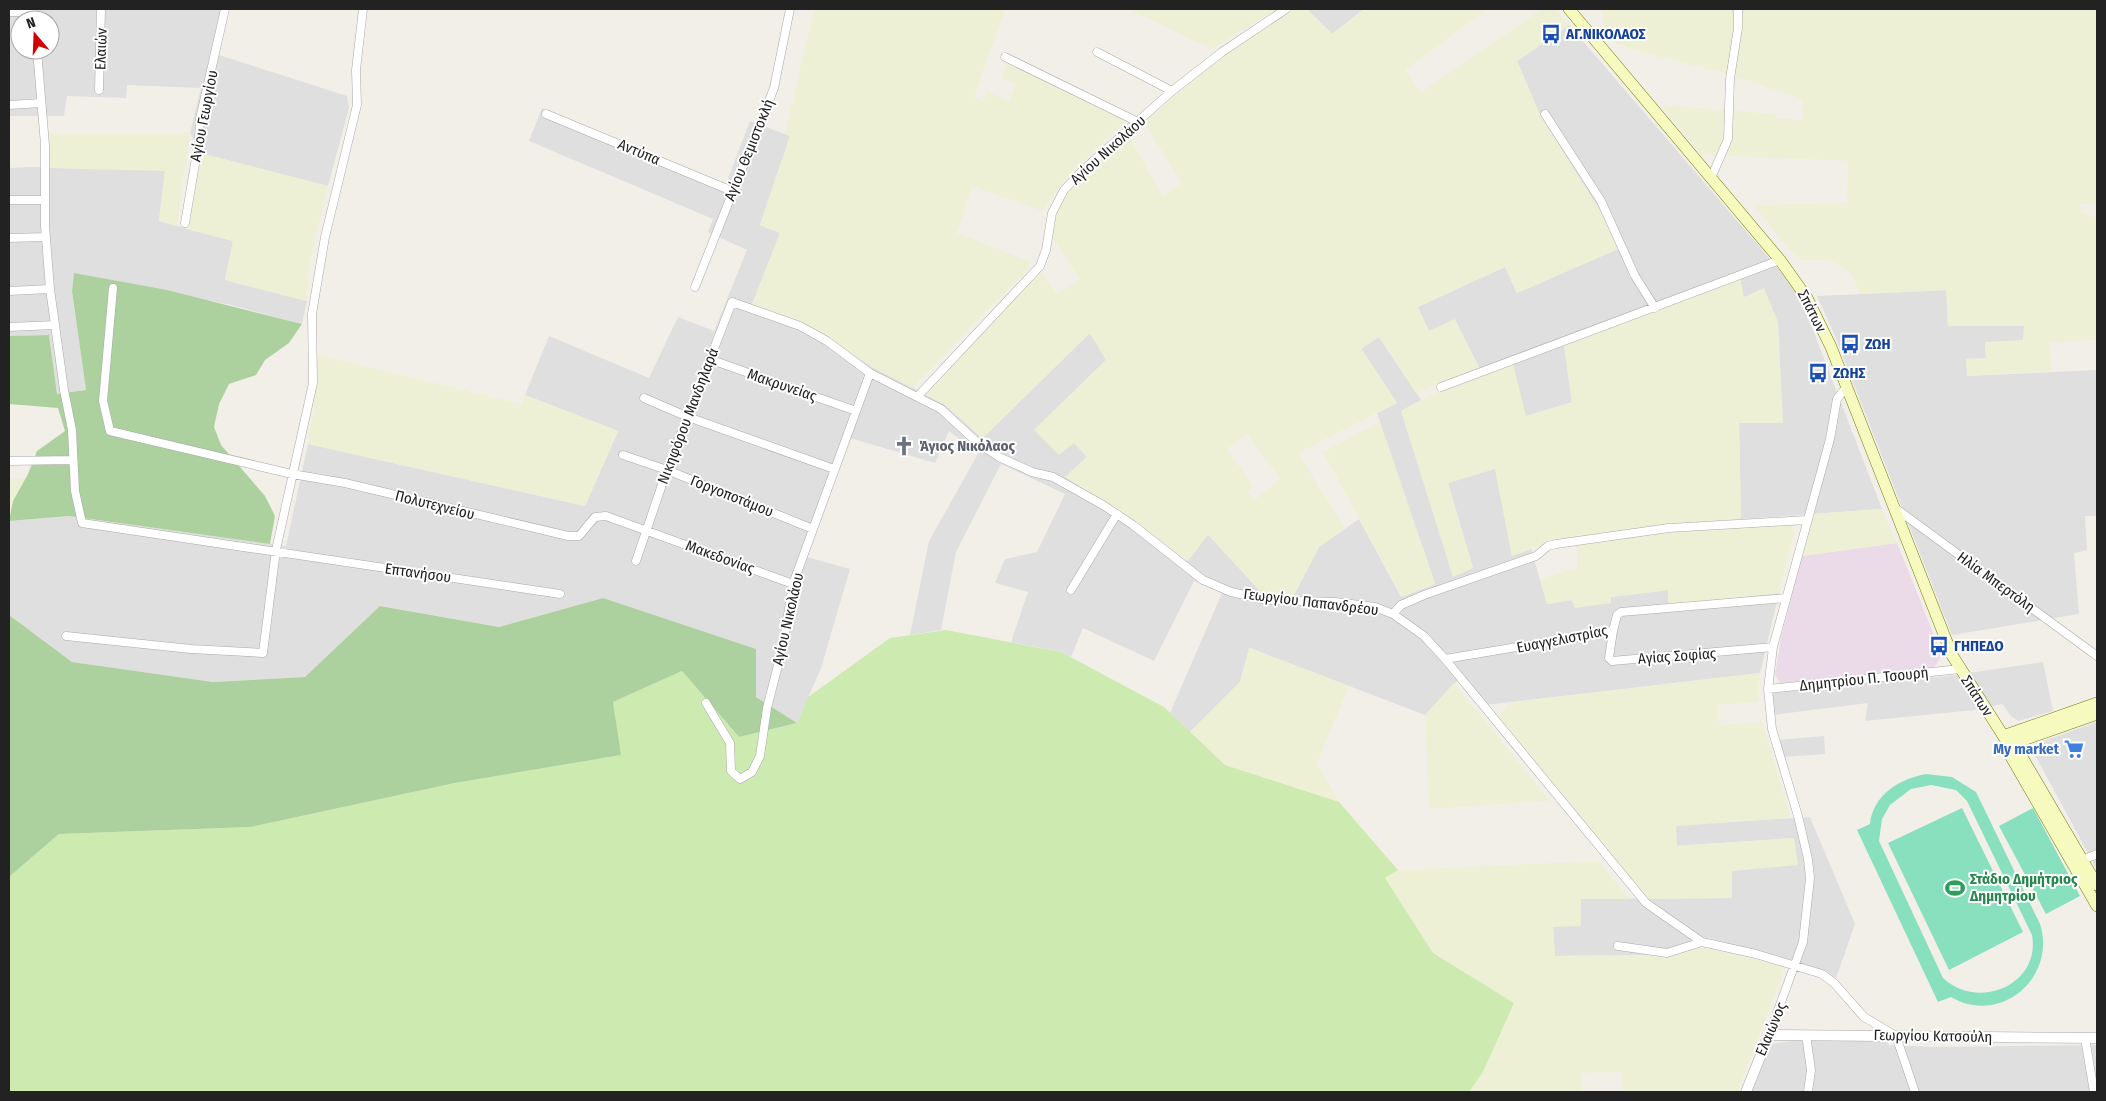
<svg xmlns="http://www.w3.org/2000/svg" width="2106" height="1101" viewBox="0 0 2106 1101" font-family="'Fira Sans Condensed',sans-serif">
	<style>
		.residential { fill: #e0dfdf; fill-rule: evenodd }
		.industrial { fill: #ebdbe8 }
		.farmland { fill: #eef0d5; fill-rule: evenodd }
		.grass { fill: #cdebb0 }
		.forest { fill: #add19e }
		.pitch { fill: #88e0be; fill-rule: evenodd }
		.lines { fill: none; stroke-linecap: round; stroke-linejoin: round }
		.minor-casing { stroke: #a9a9a9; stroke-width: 9 }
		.tertiary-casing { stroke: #a9a9a9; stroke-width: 11 }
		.secondary-casing { stroke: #707d05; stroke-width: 12 }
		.minor { stroke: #fff; stroke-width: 8 }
		.tertiary { stroke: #fff; stroke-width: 10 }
		.secondary { stroke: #f7fabf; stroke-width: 11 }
		.labels { text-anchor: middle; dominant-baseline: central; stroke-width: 4; stroke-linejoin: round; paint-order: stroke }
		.transit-label { font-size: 15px; font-weight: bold; fill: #164399; stroke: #fff; text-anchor: start }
		.street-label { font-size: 15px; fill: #222; stroke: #fff }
		.worship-label { font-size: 15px; font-weight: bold; fill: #5b616d; stroke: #fff; text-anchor: start }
		.shop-label { font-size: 15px; font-weight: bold; fill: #366cbe; stroke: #fff; text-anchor: end }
		.leisure-label { font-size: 15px; font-weight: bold; fill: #27864d; stroke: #fff; text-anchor: start }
	</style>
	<rect width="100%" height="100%" fill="#f2efe9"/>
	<path class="residential" d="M9 9H228L219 55 347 96 349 108 328 186 200 153 190 133 201 88 127 85 126 98 67 96 64 116H9ZM20 20H50V50H20Z
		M1307 9H1364L1332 34Z
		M1569 25 1781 272 1796 292 1815 335 1882 509 1741 519 1739 422 1783 423 1743 297 1740 278 1564 345 1572 402 1526 416 1483 375 1455 320 1428 331 1417 307 1505 267 1517 293 1618 249 1600 211 1540 115 1517 61Z
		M542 108 726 184 750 121 790 136 760 225 780 233 753 304 805 324 874 368 944 404 982 438 1090 333 1106 360 1034 430 1074 443 1087 457 1066 477 1119 511 1187 561 1208 534 1261 592 1294 595 1319 547 1359 519 1401 597 1435 584 1377 413 1397 403 1361 349 1379 337 1421 400 1401 411 1473 568 1448 483 1495 468 1512 555 1531 548 1547 604 1572 600 1576 607 1611 603V597L1668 590V605L1779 593 1760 673 1485 705 1463 675 1425 715 1250 648 1240 682 1190 732 1170 713 1222 593 1194 581 1154 661 1083 628 1071 657 1061 652 1011 642 1028 592 995 583 1005 559 1037 552 1065 494 1001 464 956 552 941 630 910 635 929 541 978 454 949 431 935 463 850 438 807 557 850 569 821 668 797 723 603 598 499 627 381 606 305 677 213 682 72 662 9 615V521L69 516 286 546 308 444 585 506 618 431 525 395 549 336 649 378 678 317 714 331 747 250 708 232 713 219 529 141Z
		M33 167 165 170 159 221 233 241 225 280 307 301 302 324 231 305 74 273 72 291 86 390 57 394 49 335 9 336V168Z
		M1947 290 1948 326 2024 325V341L1985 342 1986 359 1967 376 2097 370V516H2085L2087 550 2074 553 2079 614 1952 635 1833 331 1817 296Z
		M2043 662 2053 711 2018 721 2011 716 2002 704 1974 710 1865 721 1868 703 1773 715 1771 693 1956 675Z
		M2097 722V870L2034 753 2035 744Z
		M1824 736 1825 754 1784 757 1778 740Z
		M1810 817 1855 924 1836 978 1803 964 1709 938 1699 947 1675 955 1555 956 1553 926H1581V899L1731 898 1732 871 1794 838 1676 846V825Z
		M1801 1040H1887L1889 1045 1934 1047 2097 1045V1092H1751L1771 1044Z"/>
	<path class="industrial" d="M1897 543 1942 655 1934 668 1780 683 1775 675 1781 638 1802 556Z"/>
	<path class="farmland" d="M814 9H1005L974 97 983 101 987 91 1009 101 1016 84 1001 78 1008 61 1127 120 1067 176 1042 211 972 186 957 233 1031 262 1026 272 970 327 913 388 874 368 805 324 752 304 780 233 760 225 790 136 785 134Z
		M1128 9H1277L1212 49Z
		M1290 9H1307L1332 34 1364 9H1487L1405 70 1421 92 1542 9H1554L1569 25 1517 61 1540 115 1600 211 1618 249 1517 293 1505 267 1418 307 1429 331 1455 319 1479 368 1416 393 1379 337 1361 348 1397 403 1298 453 1345 528 1319 547 1294 595 1261 592 1208 535 1188 561 1119 511 1065 477 1087 457 1074 443 1059 455 1034 430 1106 360 1090 333 983 438 944 404 924 394 1040 271 1057 294 1080 279 1050 235 1054 213 1067 191 1086 171 1128 135 1163 197 1182 182 1143 122 1220 58ZM1247 434 1280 479 1254 500 1247 492 1253 486 1227 449Z
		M1602 9H2097V203L2080 204 2081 212 2097 218V340L2049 342 2052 371 1967 376 1966 359 1986 358 1985 342 2023 340 2024 326H1948L1946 290 1860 294 1854 278 1842 266 1827 260H1802L1792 252 1753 205 1847 203 1848 161 1707 155 1699 152 1661 105 1775 114 1776 118 1803 120 1802 99 1732 75 1633 50 1605 38Z
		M47 133H190L177 226 159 221 165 171 48 168Z
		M200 153 328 186 309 266 307 301 225 280 233 241 186 229Z
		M1740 278 1744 297 1764 288 1778 322 1783 423H1739L1741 519 1556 540 1512 556 1495 469 1448 483 1473 568 1453 577 1401 411 1441 390 1513 364 1526 416 1572 403 1564 345Z
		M316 354 521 404 525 395 618 431 585 506 308 444 317 382Z
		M1380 422 1435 584 1402 597 1323 452Z
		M9 479H26L13 501 9 516Z
		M1882 509 1897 543 1802 556 1813 514Z
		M1792 525 1795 530 1779 593 1668 605V590L1611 597V603L1575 608 1572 600 1547 604 1540 579 1577 568V544L1669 531Z
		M1249 648 1349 686 1317 763 1339 802 1225 765 1190 732 1240 682Z
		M1760 673 1758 702 1718 705 1720 725 1763 722 1790 818 1676 826 1677 846 1794 838 1798 865 1732 871V898L1646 899 1553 782 1498 719 1508 703Z
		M1454 683 1550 801 1429 809 1425 715Z
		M1598 861 1630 899H1581V926L1553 927 1555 956 1675 955 1699 947 1786 966 1737 1092H1623L1622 1072 1581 1073V1092H1469L1483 1072 1514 1003 1433 953 1385 878 1398 870Z"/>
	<path class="grass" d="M946 630 1061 652 1164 707 1225 765 1339 802 1398 870 1385 878 1433 953 1514 1003 1483 1072 1469 1092H9V877L59 834 251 827 455 783 620 755 613 702 682 671 739 737 797 723 808 697 890 638Z"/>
	<path class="forest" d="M74 273 167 290 302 324 289 343 265 360 256 375 229 384 219 404 214 427 221 445 265 496 275 516 270 544 69 516 9 521 13 501 28 474 37 451 65 431 58 408 9 404V336L49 335 57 394 86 390 72 291Z
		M603 598 756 649V697L797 723 739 737 682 671 613 702 621 755 455 783 251 827 59 834 9 877V615L72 662 213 682 305 677 380 606 499 627Z"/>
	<path class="pitch" d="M1926 774 1952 777 1976 792 2040 924C2057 978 2000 1026 1951 997L1938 1002 1857 830 1870 824C1873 795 1899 779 1926 774ZM1931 785 1956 790 1967 801 2032 935C2041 985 1978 1011 1943 978L1879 841 1882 819 1890 805 1911 789Z
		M1962 808 2023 932 1949 970 1888 843Z
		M2033 808 2080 896 2046 914 1999 826Z"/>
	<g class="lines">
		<defs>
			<path id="minor" d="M9 12H33
				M37 50 45 145V226L50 289 64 390 72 430 75 491 82 523 560 594
				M1097 52 1172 91
				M1005 57 1138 122
				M99 90 101 9
				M9 105 41 103
				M546 114 732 191
				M1545 114 1601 201 1635 276 1655 308
				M1711 178 1728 139 1730 79 1738 28V9
				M9 200H45
				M185 223 199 140 200 119 225 9
				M9 238 46 237
				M695 287 774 88 790 9
				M113 288 103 401 110 431 292 474 345 483 568 536H579L595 517 606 516 793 584
				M9 291 50 289
				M9 327 55 325
				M709 359 856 411
				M1441 387 1780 260
				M918 396 1040 266 1046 250 1052 213 1064 190 1083 170 1172 91 1222 52 1286 9
				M644 398 688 417 834 469
				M623 455 667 470 813 529
				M9 461 72 460
				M1895 508 2097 656
				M636 561 667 470 732 302 800 326 827 341 870 373 941 409 978 443 999 457 1032 472 1053 477 1103 505 1133 525 1203 580 1231 592 1266 600 1335 602 1375 607 1393 614 1424 636 1445 659 1646 903 1702 942 1756 954 1822 974 1834 983 1864 1017 1896 1036 1915 1092
				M1071 590 1117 514
				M1393 614 1401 605 1424 595 1536 556 1548 546 1556 544 1669 528 1807 520
				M1613 631 1609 658 1612 661 1773 647
				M66 636 191 649 263 653 276 550 313 383 312 314 325 237 357 105 356 70 363 9
				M1445 659 1613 631 1617 615 1621 612 1786 598
				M1768 689 1960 669
				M706 703 730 743 731 771 740 779 752 772 760 756 767 708 783 646 793 584 870 373
				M2080 861 2097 854
				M1618 946 1667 953 1702 942
				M1769 1035 1803 942 1810 878 1808 859 1798 816 1772 729 1768 689 1773 647 1830 439 1837 399 1847 386
				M1806 1035 1811 1070 1808 1092
				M2085 1038 2094 1092"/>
			<path id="tertiary" d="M1746 1092 1769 1035 2097 1038"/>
			<path id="secondary" d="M1569 9 1780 260 1807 298 1831 347 1952 655 2009 745 2019 752 2097 885
				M2003 736 2097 703
				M2009 745 2010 755 2097 906
				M2009 745 2097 714"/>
		</defs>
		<use href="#minor" class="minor-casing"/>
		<use href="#tertiary" class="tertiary-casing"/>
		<use href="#secondary" class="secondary-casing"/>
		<use href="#minor" class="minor"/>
		<use href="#tertiary" class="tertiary"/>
		<use href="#secondary" class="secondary"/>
	</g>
	<defs>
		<symbol id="bus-bare" viewBox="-9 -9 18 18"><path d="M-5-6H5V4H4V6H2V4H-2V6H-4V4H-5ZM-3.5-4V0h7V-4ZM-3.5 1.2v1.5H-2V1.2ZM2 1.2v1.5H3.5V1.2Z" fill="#1a4fb4" stroke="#fff" stroke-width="2.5" paint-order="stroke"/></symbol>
		<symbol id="church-bare" viewBox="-9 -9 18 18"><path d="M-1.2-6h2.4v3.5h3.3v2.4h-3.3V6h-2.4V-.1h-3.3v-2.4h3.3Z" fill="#6b7280" stroke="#fff" stroke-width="2.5" paint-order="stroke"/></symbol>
		<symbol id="supermarket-bare" viewBox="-9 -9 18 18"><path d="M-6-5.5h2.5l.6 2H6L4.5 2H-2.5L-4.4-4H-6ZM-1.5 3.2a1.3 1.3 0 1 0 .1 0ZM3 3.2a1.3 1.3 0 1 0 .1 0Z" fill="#3f7fe0" stroke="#fff" stroke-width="2.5" paint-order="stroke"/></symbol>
		<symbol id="stadium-bare" viewBox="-9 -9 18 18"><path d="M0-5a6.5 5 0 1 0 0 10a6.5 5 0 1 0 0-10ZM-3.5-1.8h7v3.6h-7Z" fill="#2e9e5b" stroke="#fff" stroke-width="2.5" paint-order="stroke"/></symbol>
	</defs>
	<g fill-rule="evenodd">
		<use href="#bus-bare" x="1537" y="20" width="28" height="28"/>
		<use href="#bus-bare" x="1836" y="330" width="28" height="28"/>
		<use href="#bus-bare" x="1804" y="359" width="28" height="28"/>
		<use href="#church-bare" x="890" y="432" width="28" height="28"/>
		<use href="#bus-bare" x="1925" y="632" width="28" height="28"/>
		<use href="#supermarket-bare" x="2060" y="735" width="28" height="28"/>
		<use href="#stadium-bare" x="1941" y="874" width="28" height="28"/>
	</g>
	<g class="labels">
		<g class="transit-label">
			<text x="1566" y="34">ΑΓ.ΝΙΚΟΛΑΟΣ</text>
			<text x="1865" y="344">ΖΩΗ</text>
			<text x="1833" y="373">ΖΩΗΣ</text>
			<text x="1954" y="646">ΓΗΠΕΔΟ</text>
		</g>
		<g class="street-label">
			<text transform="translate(101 49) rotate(-88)">Ελαιών</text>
			<text transform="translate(204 116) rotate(-79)">Αγίου Γεωργίου</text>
			<text transform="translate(749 150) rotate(-68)">Αγίου Θεμιστοκλή</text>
			<text transform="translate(1108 150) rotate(-42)">Αγίου Νικολάου</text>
			<text transform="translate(639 152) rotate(23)">Αντύπα</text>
			<text transform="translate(1812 311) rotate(63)">Σπάτων</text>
			<text transform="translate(782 385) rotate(19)">Μακρυνείας</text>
			<text transform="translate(688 416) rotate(-69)">Νικηφόρου Μανδηλαρά</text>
			<text transform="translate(732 496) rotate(22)">Γοργοποτάμου</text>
			<text transform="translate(435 505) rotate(14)">Πολυτεχνείου</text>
			<text transform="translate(720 557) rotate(20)">Μακεδονίας</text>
			<text transform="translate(418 573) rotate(8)">Επτανήσου</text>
			<text transform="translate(1996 582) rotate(36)">Ηλία Μπερτόλη</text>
			<text transform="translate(1311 602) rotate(7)">Γεωργίου Παπανδρέου</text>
			<text transform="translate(788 619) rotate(-77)">Αγίου Νικολάου</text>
			<text transform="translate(1562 639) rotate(-11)">Ευαγγελιστρίας</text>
			<text transform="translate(1677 656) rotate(-4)">Αγίας Σοφίας</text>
			<text transform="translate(1864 679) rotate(-6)">Δημητρίου Π. Τσουρή</text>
			<text transform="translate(1977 696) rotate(57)">Σπάτων</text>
			<text transform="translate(1771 1029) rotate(-67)">Ελαιώνος</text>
			<text transform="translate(1933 1036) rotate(1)">Γεωργίου Κατσούλη</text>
		</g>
		<g class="worship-label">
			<text x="919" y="446">Άγιος Νικόλαος</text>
		</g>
		<g class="shop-label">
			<text x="2059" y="749">My market</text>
		</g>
		<g class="leisure-label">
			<text x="1970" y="879">Στάδιο Δημήτριος<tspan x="1970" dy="17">Δημητρίου</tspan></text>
		</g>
	</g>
	<rect width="2106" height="1101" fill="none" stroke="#222222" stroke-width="20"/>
	<g transform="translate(35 35) rotate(341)"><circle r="24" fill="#ffffff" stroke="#a7a7a7"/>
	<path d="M0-4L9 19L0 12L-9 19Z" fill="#d40000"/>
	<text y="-8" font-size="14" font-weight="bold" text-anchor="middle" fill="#222222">N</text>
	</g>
</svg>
